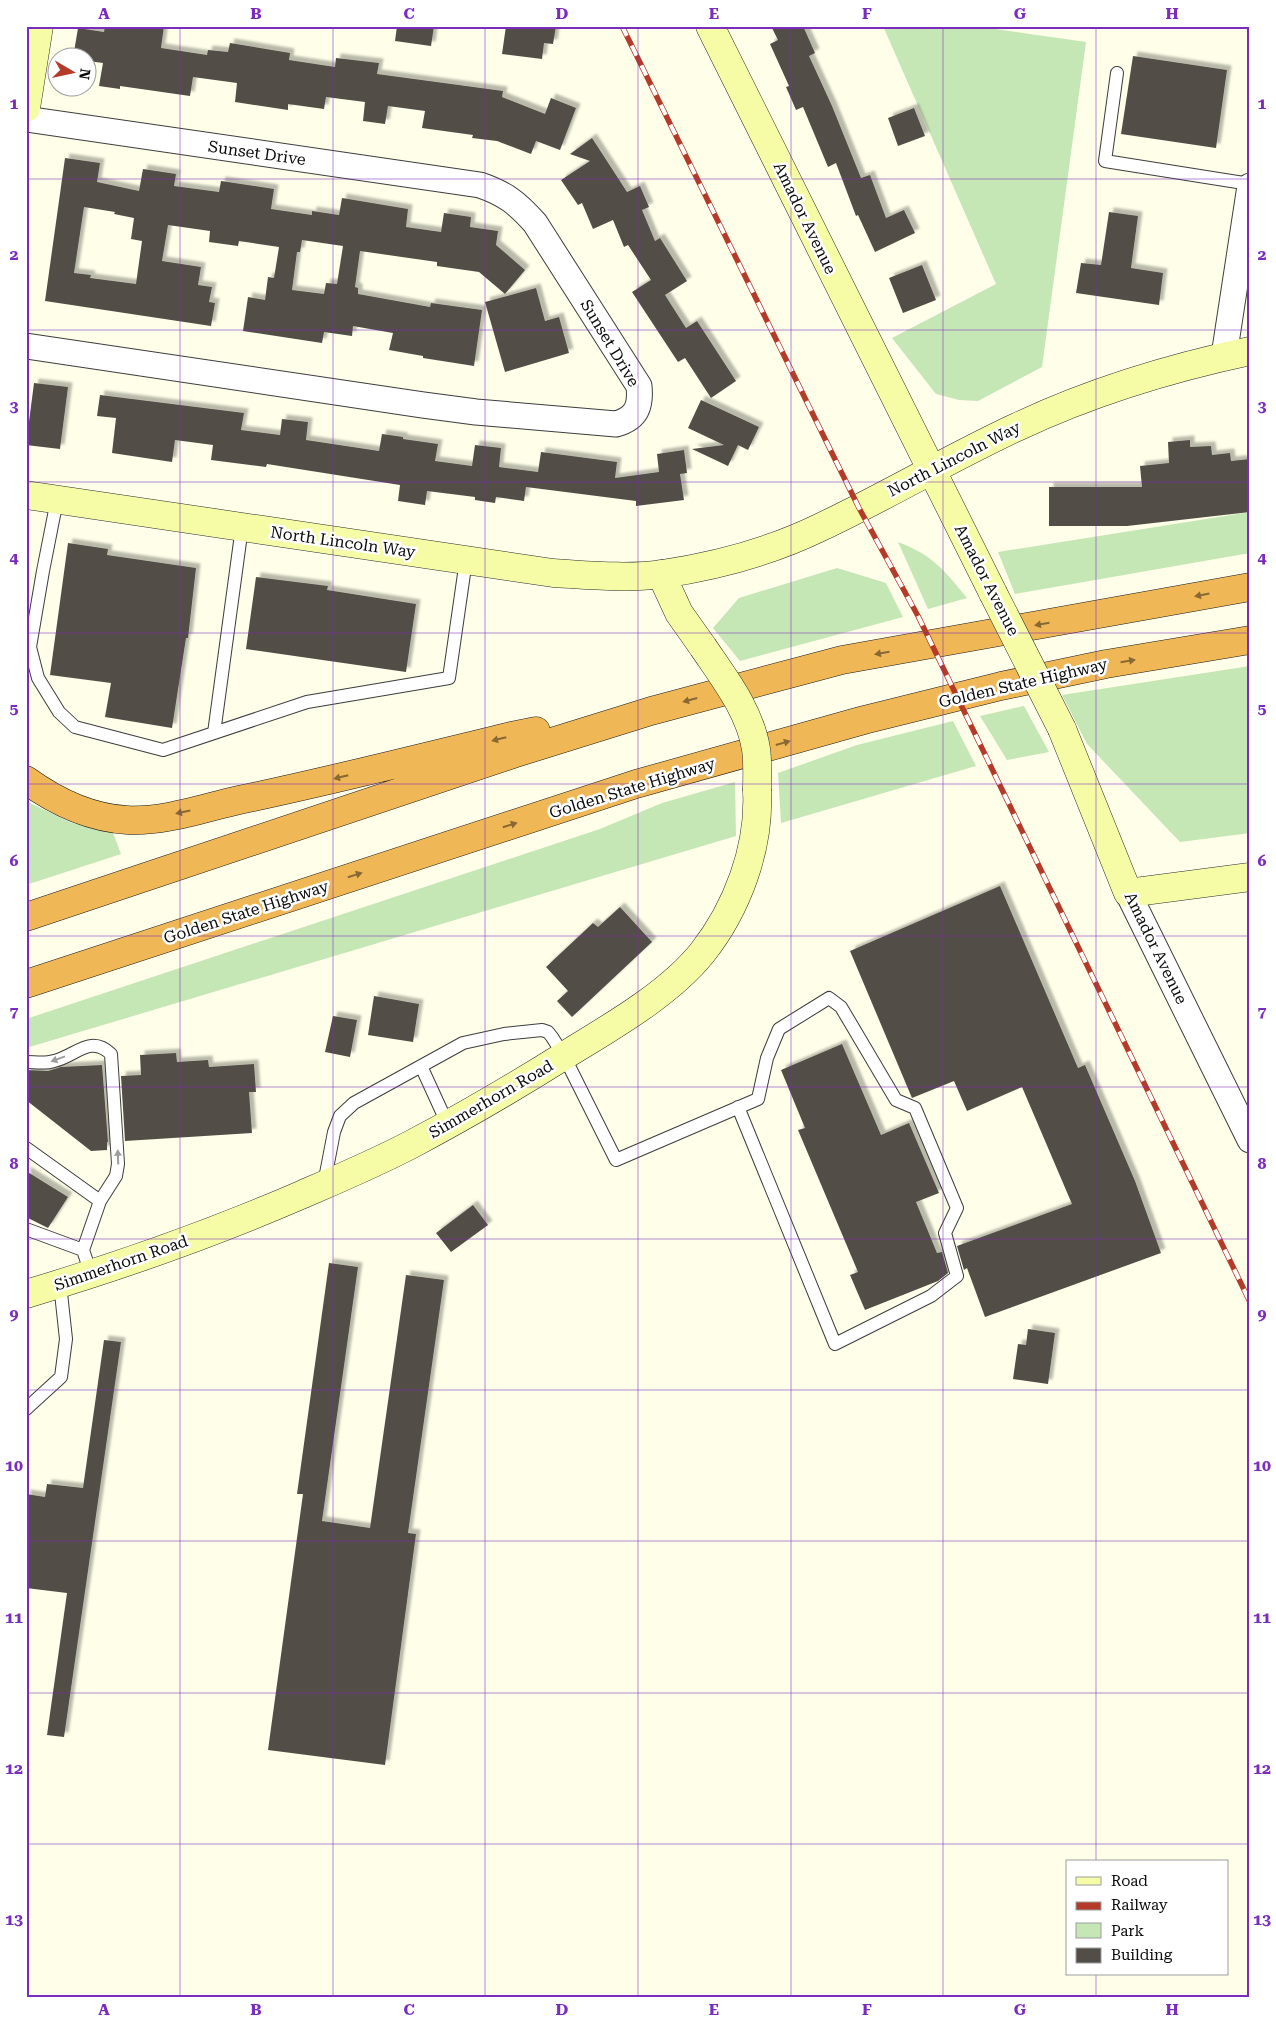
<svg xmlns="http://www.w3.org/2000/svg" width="1276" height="2023" viewBox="0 0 1276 2023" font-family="'Roboto Serif',serif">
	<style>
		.green { fill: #c5e6b5 }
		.building { fill: #524e47; fill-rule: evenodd; filter: url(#shadow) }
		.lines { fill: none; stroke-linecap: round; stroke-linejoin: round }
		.lane-casing { stroke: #3d3d3d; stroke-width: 14 }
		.street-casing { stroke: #3d3d3d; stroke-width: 27 }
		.secondary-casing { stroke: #2c2c2c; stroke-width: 29 }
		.highway-casing { stroke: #1b1b1b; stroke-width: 29 }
		.lane { stroke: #fff; stroke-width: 12 }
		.street { stroke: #fff; stroke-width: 25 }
		.secondary { stroke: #f6fca6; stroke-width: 28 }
		.highway { stroke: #efb756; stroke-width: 28 }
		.rail-casing { stroke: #b43b29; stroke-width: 5.5 }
		.rail { stroke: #fff; stroke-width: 4; stroke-dasharray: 11; stroke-linecap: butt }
		.secondary-bridge-casing { stroke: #2c2c2c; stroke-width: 29; stroke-linecap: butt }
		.secondary-bridge { stroke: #f6fca6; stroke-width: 28 }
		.oneway { fill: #886934 }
		.oneway2 { fill: #9d9d9d }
		.grid { fill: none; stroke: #7b2cbf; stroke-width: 1; stroke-opacity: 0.55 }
		.labels { text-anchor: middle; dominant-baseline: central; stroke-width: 5; stroke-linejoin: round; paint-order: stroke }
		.street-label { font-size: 16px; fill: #0a0a0a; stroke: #fff }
		.neatline { fill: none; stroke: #7b2cbf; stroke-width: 2 }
		.grid-label { font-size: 16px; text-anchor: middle; font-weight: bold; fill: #7b2cbf }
	</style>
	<defs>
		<filter id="shadow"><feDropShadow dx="4.5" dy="-4.5" stdDeviation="1" flood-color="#0004"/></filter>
	</defs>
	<rect width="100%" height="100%" fill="#fefee9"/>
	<path class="green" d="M883 26H975L1086 42 1042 367 978 401 959 400 936 394 892 338 996 284Z
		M1250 512V553L1015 594 998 552Z
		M898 542C934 556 943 569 967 598L928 609Z
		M837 568 886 583 903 617 740 661 713 628 739 598Z
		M1250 666V833L1180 842 1087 744 1062 695Z
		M1024 706 1049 752 1007 760 980 716Z
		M953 721 976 766 781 823 778 773 857 745Z
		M735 782 736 836 26 1048V1019L600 829 662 803Z
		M26 800 32 804 72 823 112 830 121 854 26 885Z"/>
	<path class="building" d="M105 26H164L161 48 207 55 208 50 228 52 230 43 290 53 289 60 335 67 336 58 379 63 377 74 503 91 502 97 545 114 551 98 576 108 560 150 536 141 531 154 497 141 472 138 473 135 422 128 425 111 388 106 385 124 363 121 365 102 326 97 324 109 288 104V110L235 102 237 83 193 77 190 96 120 86V89L99 86 103 63 88 61V58H73L78 28 104 32Z
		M397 26H434L431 46 395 41Z
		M506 26H556L553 44 544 43 542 59 502 54Z
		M771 26H803L815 53 809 56 832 106 861 178 870 175 886 218 904 210 915 233 875 252 858 215 856 216 836 163 828 167 803 107 796 110 786 87 789 86 770 44 778 40Z
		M1133 56 1227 70 1216 148 1121 134Z
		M914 108 925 136 898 146 888 118Z
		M592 138 627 192 640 186 649 207 642 210 655 241 660 238 687 281 665 295 686 328 697 321 736 381 711 398 685 358 678 362 632 292 651 280 628 245 624 247 613 220 593 229 582 203 578 205 561 180 590 161 570 154Z
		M65 158 100 163 97 182 139 191 143 169 176 174 174 186 219 192 221 181 274 189 271 209 312 215V211L339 215 342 198 408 209 406 227 441 232 444 213 471 217 470 227 498 231 496 245 525 270 505 294 479 272 437 266V262L360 251 355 287 358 288V294L430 307 431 303 482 310 474 366 423 358V356L389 350 393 333 353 326 352 336 324 332 322 343 243 331 248 297 265 300 268 277 274 278 279 247 239 241 238 246 209 242 210 231 168 225 162 261 201 267 198 285 212 287 209 302 215 303 211 326 45 301ZM84 207 115 212 114 214 134 218 131 239 142 241 136 284 90 278 91 275 74 273ZM302 240 343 246 337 284 326 283 324 294 292 290 297 252H300Z
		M1109 212 1138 216 1131 268 1163 273 1159 305 1076 293 1081 263 1101 265Z
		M922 265 936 300 903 313 889 278Z
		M536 288 545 321 559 317 569 353 505 372 485 302Z
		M34 383 68 387 60 449 26 445Z
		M100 395 244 413 241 430 280 435 282 419 308 422 306 440 379 451 382 434 403 437V439L438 444 435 461 472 466 475 445 501 448 499 467 538 472 541 452 617 462 615 478 659 472 657 454 684 450 687 473 680 474 684 500 636 506V501L526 487 524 501 496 497 495 503 475 500V497L427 491 425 505 398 501 400 485 267 464 266 467 211 460 213 445 175 440 172 462 112 453 116 418 97 416Z
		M701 400 759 427 748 450 738 445 728 466 692 449 724 445 688 428Z
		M1190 440V447L1211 446 1212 455 1230 453 1231 461 1250 459V512L1127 526H1049V487H1142L1140 466 1169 463 1168 442Z
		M68 543 108 549 107 555 196 568 188 638H186L172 728 105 717 111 683 50 675Z
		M256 577 328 586 327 590 416 604 406 672 246 649Z
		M1000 886 1078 1068 1085 1065 1135 1181 1161 1253 985 1317 967 1268 964 1270 957 1246 1072 1204 1022 1087 967 1111 954 1081 912 1098 850 951Z
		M620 907 652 942 572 1017 557 1001 568 991 546 967 593 923 598 927Z
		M374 996 419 1004 413 1042 368 1035Z
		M333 1016 357 1020 350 1057 325 1052Z
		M842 1044 881 1135 909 1123 939 1193 916 1202 937 1253 942 1252 948 1273 938 1281 865 1310 850 1275 858 1272 798 1130 805 1128 781 1070Z
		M176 1053 177 1062 208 1060 209 1067 254 1064 256 1092H249L252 1133 125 1141 121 1076 141 1075 140 1055Z
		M102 1065 108 1142H107V1150L91 1151 26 1100V1070L48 1071 61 1067Z
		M26 1171 68 1197 48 1228 26 1217Z
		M473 1205 488 1225 451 1252 436 1233Z
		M329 1263 358 1267 322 1521 329 1522 370 1528 406 1275 444 1280 408 1533 416 1534 385 1765 268 1750 303 1494H297Z
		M1028 1329 1055 1333 1048 1384 1013 1379 1018 1344 1026 1345Z
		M104 1340 121 1342 64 1737 47 1735 67 1593 26 1588V1494L45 1497 47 1484 83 1488Z"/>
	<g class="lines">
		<defs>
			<path id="lane" d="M1117 73 1105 161 1250 184
				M57 500 43 571 30 647 38 678 59 712 75 727 163 750 307 702 449 678 466 560
				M214 733 242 527
				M26 1062C35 1062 45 1064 54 1061 76 1056 90 1034 111 1054L118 1164 116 1176 100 1201 83 1250 91 1274
				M421 1066 448 1125
				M26 1148 100 1201
				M324 1184 334 1132 340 1116 354 1103 463 1043 504 1034 542 1030 548 1032 552 1037 564 1056 616 1160 758 1099 767 1058 779 1029 829 998 841 1007 896 1100 915 1108 957 1208 945 1233 957 1276 931 1296 835 1344 738 1107
				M26 1229 83 1250
				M26 1409 61 1377 66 1339 60 1284"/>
			<path id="street" d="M26 119 480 185C506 194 517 203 535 223L639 386C641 406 637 418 616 424L476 412 423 405 26 346
				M1224 356 1250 186
				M1128 893 1250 1140"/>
			<path id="secondary" d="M710 26 993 593
				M26 108 39 26
				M26 495 553 573C588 575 627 579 662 574 716 566 772 551 821 527 887 496 950 458 1017 427 1091 392 1170 368 1250 351
				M661 574 679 613 703 647
				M1062 729 1128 893 1250 877
				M26 1294C120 1266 211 1234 301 1195 338 1179 376 1163 412 1144 465 1116 516 1086 567 1054 611 1027 669 994 702 953 737 909 760 848 757 791"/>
			<path id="highway" d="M26 780C55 801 91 818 127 820 164 822 203 808 239 800 330 781 420 758 511 736L536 731
				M26 917 516 753 651 711 842 660 1250 587
				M26 984 636 784 864 720 1001 686 1106 664 1250 640"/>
		</defs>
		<use href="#lane" class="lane-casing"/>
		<use href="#street" class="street-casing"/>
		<use href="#secondary" class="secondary-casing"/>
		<use href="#highway" class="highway-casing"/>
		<use href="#lane" class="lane"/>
		<use href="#street" class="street"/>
		<use href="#secondary" class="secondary"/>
		<use href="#highway" class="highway"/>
		<defs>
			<path id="rail" d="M622 26 859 508 918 616 1250 1302"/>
		</defs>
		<use href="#rail" class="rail-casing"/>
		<use href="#rail" class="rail"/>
		<defs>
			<path id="secondary-bridge" d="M993 593 1062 729
				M703 647C724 678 750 711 756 749 758 762 757 778 757 791"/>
		</defs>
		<use href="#secondary-bridge" class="secondary-bridge-casing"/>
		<use href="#secondary-bridge" class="secondary-bridge"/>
	</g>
	<defs><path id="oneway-solid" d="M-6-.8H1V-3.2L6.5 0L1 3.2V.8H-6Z" transform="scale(1.25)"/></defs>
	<g class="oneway">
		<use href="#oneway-solid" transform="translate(1202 595) rotate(169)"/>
		<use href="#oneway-solid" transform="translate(1042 624) rotate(170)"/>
		<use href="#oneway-solid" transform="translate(882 653) rotate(170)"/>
		<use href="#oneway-solid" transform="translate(1128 661) rotate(-9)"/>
		<use href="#oneway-solid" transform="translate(690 700) rotate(165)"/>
		<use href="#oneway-solid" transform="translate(499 739) rotate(166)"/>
		<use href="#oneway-solid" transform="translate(783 743) rotate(-16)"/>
		<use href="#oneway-solid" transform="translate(341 777) rotate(166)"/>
		<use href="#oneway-solid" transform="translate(183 812) rotate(168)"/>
		<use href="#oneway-solid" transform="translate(510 825) rotate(-18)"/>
		<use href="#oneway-solid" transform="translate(355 875) rotate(-18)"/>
	</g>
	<g class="oneway2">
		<use href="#oneway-solid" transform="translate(58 1059) rotate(160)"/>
		<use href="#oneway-solid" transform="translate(118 1157) rotate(-92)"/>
	</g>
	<path class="grid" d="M180 26V1997M333 26V1997M485 26V1997M638 26V1997M791 26V1997M943 26V1997M1096 26V1862M26 179H1250M26 330H1250M26 482H1250M26 633H1250M26 784H1250M26 936H1250M26 1087H1250M26 1239H1250M26 1390H1250M26 1541H1250M26 1693H1250M26 1844H1250M1096 1974V1997"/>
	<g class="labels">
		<g class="street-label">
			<text transform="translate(257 153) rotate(8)">Sunset Drive</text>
			<text transform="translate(805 218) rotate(64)">Amador Avenue</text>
			<text transform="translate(610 343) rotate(59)">Sunset Drive</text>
			<text transform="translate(954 459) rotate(-27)">North Lincoln Way</text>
			<text transform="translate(343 542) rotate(8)">North Lincoln Way</text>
			<text transform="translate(987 580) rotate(63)">Amador Avenue</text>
			<text transform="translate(1023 683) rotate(-13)">Golden State Highway</text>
			<text transform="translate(632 788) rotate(-17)">Golden State Highway</text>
			<text transform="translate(246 912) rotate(-18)">Golden State Highway</text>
			<text transform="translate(1156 948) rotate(64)">Amador Avenue</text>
			<text transform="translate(491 1099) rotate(-30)">Simmerhorn Road</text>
			<text transform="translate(121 1263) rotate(-19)">Simmerhorn Road</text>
		</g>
	</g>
	<rect width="1276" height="2023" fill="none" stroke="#ffffff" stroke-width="55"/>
	<rect x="1066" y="1860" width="162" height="115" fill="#ffffff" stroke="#9d9d9d"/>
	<rect x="1076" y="1877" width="25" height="8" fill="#f6fca6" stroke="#9d9d9d"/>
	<text x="1111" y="1886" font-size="15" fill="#0a0a0a">Road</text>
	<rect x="1076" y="1902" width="25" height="8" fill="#b43b29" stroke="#9d9d9d"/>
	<text x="1111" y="1910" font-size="15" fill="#0a0a0a">Railway</text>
	<rect x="1076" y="1923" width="25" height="15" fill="#c5e6b5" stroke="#9d9d9d"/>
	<text x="1111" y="1936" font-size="15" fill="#0a0a0a">Park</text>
	<rect x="1076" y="1948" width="25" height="15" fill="#524e47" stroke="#9d9d9d"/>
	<text x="1111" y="1960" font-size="15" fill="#0a0a0a">Building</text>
	<g transform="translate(72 72) rotate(99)"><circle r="24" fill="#ffffff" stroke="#9d9d9d"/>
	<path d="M0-4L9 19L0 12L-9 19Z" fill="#b43b29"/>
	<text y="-8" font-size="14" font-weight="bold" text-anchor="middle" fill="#0a0a0a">N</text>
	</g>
	<rect x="28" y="28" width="1220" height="1968" class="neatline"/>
	<g class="grid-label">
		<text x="104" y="19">A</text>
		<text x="256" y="19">B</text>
		<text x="409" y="19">C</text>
		<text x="562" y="19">D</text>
		<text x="714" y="19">E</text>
		<text x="867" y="19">F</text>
		<text x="1020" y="19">G</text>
		<text x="1172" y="19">H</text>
		<text x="14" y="109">1</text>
		<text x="1262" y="109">1</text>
		<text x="14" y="260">2</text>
		<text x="1262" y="260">2</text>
		<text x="14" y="412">3</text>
		<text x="1262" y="412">3</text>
		<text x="14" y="563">4</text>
		<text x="1262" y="563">4</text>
		<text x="14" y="714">5</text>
		<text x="1262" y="714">5</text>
		<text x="14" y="866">6</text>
		<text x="1262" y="866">6</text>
		<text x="14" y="1017">7</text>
		<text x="1262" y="1017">7</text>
		<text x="14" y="1169">8</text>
		<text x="1262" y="1169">8</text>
		<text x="14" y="1320">9</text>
		<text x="1262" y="1320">9</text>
		<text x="14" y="1471">10</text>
		<text x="1262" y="1471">10</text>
		<text x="14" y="1623">11</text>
		<text x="1262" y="1623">11</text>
		<text x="14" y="1774">12</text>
		<text x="1262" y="1774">12</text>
		<text x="14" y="1925">13</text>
		<text x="1262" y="1925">13</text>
		<text x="104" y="2015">A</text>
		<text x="256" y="2015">B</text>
		<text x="409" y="2015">C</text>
		<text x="562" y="2015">D</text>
		<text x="714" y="2015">E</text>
		<text x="867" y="2015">F</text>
		<text x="1020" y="2015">G</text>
		<text x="1172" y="2015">H</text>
	</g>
</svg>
